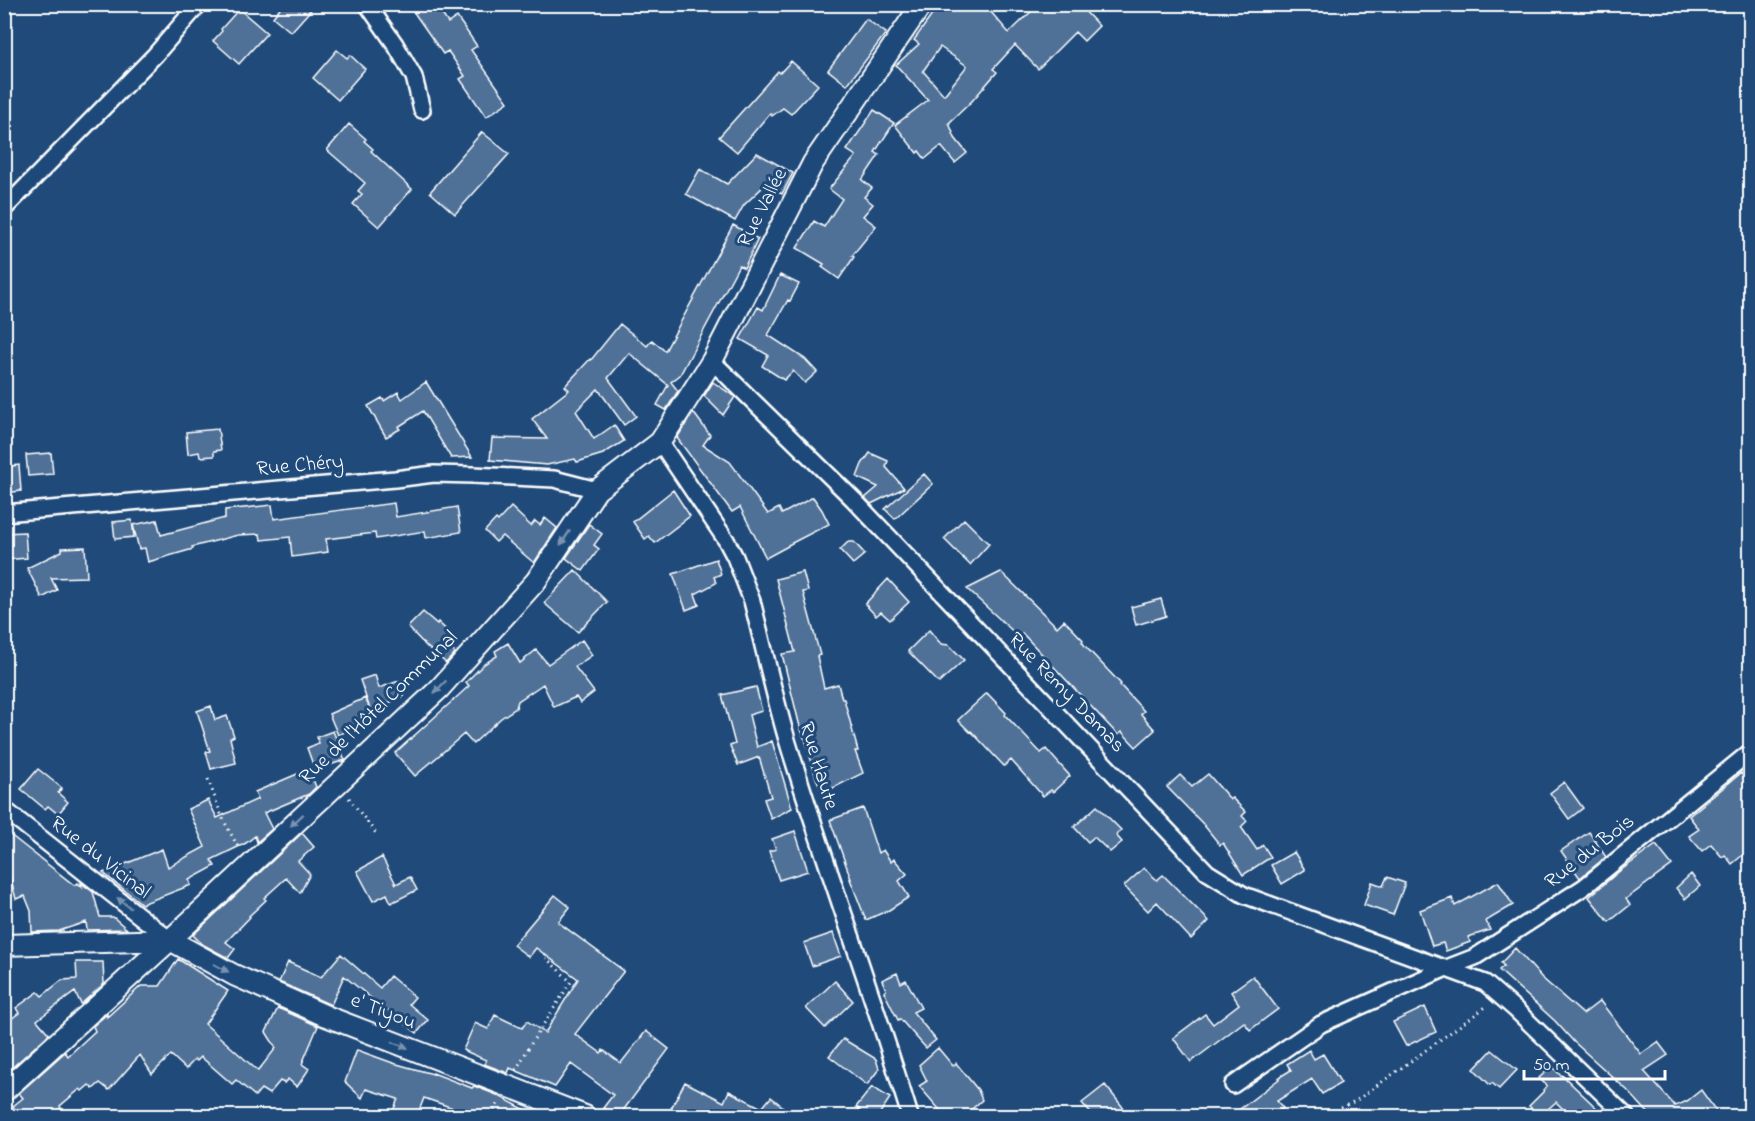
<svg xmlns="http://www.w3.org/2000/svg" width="1755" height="1121" viewBox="0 0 1755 1121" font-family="'Indie Flower',sans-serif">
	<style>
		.building { fill: #507197; stroke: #fff; stroke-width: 1.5; fill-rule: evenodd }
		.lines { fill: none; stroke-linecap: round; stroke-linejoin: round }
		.minor-casing { stroke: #fff; stroke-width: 20 }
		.tertiary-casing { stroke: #fff; stroke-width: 24 }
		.path { stroke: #fff; stroke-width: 3; stroke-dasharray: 1.5 4.5; stroke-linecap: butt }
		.minor { stroke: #1f4a7a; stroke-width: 15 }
		.tertiary { stroke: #1f4a7a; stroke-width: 20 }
		.oneway { fill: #7992af }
		.labels { text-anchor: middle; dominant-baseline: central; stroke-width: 6; stroke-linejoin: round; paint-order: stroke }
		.street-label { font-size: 21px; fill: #fff; stroke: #1f4a7a }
	</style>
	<rect width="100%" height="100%" fill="#1f4a7a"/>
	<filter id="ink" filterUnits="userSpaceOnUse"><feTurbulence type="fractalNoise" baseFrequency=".0167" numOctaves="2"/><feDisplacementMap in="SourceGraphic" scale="12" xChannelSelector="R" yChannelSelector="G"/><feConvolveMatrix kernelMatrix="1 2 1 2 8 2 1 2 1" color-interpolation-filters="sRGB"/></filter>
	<g filter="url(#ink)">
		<path class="building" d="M283 4H316L291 32 273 17Z
			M408 4H435L448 23 457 17 477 46 471 50 508 102 486 117 460 79 465 76 448 51 443 54Z
			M940 4H984L1009 33 1039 4H1078L1099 26 1084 41 1075 32 1038 69 1015 45 993 69 997 72 972 101 949 123 955 138 967 153 955 163 941 146 925 159 919 151 917 153 895 125 928 100 896 65 919 44 914 40ZM940 47 967 66 944 95 923 71Z
			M239 9 267 33 239 64 213 41 222 31 221 29Z
			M866 19 886 33 847 85 828 70Z
			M337 50 347 58 350 55 365 69 338 100 313 78Z
			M791 61 818 85 791 114 783 108 772 116 770 113 737 152 719 137 778 71 780 73Z
			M874 110 894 123 875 152 879 155 862 180 872 188 864 197 873 204 863 216 876 226 852 256 854 257 839 279 822 267 824 264 797 248 814 221 824 227 842 199 829 189 856 156 847 150Z
			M349 124 366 139 364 141 373 149 371 151 412 189 379 227 353 204 362 194 358 191 365 183 327 150Z
			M482 132 509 154 455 214 430 192Z
			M757 153 793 173 782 194 765 185 744 205 735 221 686 194 700 169 727 184Z
			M733 225 758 239 744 268 739 265 680 375 671 382 678 391 666 410 657 405 668 385 629 353 608 378 636 416 624 425 598 389 576 411 594 439 614 425 624 441 603 454 577 462 575 459 547 465 490 460 492 438 547 439 532 419 569 390 565 386 590 359 591 360 620 324 647 346 652 340 665 351Z
			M780 275 799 284 790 301 788 300 768 335 805 359 817 372 805 383 793 371 784 380 762 366 768 355 740 339 758 307 763 310Z
			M426 382 472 457 451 458 423 411 398 427 400 429 386 437 368 406 382 398 384 401 398 392 402 399Z
			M713 382 735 397 723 415 704 396Z
			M693 412 710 435 703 445 730 462 768 514 779 508 782 514 813 497 822 510 829 524 788 545V546L766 558 740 507 732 512 677 438Z
			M218 429 221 450 214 451V456L200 457 199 452 188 454 186 432Z
			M51 453 53 474 28 476 26 455Z
			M870 453 888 461 886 467 904 488 871 504 865 498 878 487 857 477 862 464Z
			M19 465 21 491 4 493V467Z
			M924 474 933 484 895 519 885 509Z
			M673 490 690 516 655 543 649 536 645 539 633 522Z
			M394 503 396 517 457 507 461 532 426 538 425 531 376 539 375 533 326 539 328 552 292 557 290 537 261 540 260 534 238 535 192 547 193 549 148 562 145 548 139 549 133 525 157 520 161 535 225 518V510L272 505 274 519Z
			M511 507 531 526 535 521 540 525 545 518 557 528 534 563 502 536 496 542 485 531 496 519 498 521Z
			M964 519 989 544 970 565 944 539Z
			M132 520 134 537 115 539 113 522Z
			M589 524 602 534 594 545 599 549 583 571 566 558Z
			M25 532 27 558 4 560V533Z
			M848 542H854L865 554 853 564 840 550Z
			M85 547 87 577 51 578 57 590 42 598 27 568 62 551V548Z
			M716 559 721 574 714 577 716 583 695 594 699 605 686 610 673 574Z
			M575 570 607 602 578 632 544 603Z
			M803 572 808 591 803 592 820 655 817 656 824 688 838 684 842 699H844L858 751H855L863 773 823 793 816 778 805 738H804L799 723 782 654 795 652 776 579Z
			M1001 572 1057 627 1064 620 1083 640 1082 642 1085 646 1121 684 1120 685 1144 711 1141 714 1155 730 1136 747 1122 732 1118 735 1022 633 1019 637 967 589Z
			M888 579 909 602 890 620 881 612 876 616 865 604Z
			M1161 599 1166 616 1136 625 1131 607Z
			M423 612 437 624 438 622 458 641 451 649 455 653 446 663 426 646 408 627Z
			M929 630 941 644 949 645 964 660 939 683 908 651Z
			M582 640 592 655 575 667 594 692 580 703 576 697 554 707 543 684 518 701 516 708 501 718 473 744 464 734 415 776 395 753 469 686 466 682 484 664 497 656 495 651 508 643 520 663 536 650 548 664Z
			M375 675 379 688 399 681 404 696 371 711 374 719 338 735 329 714 365 698 370 709 360 680Z
			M756 687 762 711 749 715 757 747 772 741 792 808 771 819 764 799 771 797 759 757 738 765 730 746 735 744 722 695Z
			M987 693 1006 713 1005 715 1041 753 1046 749 1070 776 1053 792 1051 790 1043 796 1011 760 1004 766 971 731 970 732 958 720Z
			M211 706 215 720 227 716 234 736 230 738 236 763 211 769 206 752 210 751 197 711Z
			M333 731 345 760 315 770 307 748 319 743 317 737Z
			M38 769 62 788 58 793 68 802 58 814 48 806 45 809 21 789Z
			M309 769 316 787 309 794 264 813 272 829 257 842 255 836 246 843 211 860 215 866 189 880 191 885 142 904 103 873 162 849 168 867 205 847 188 809 208 800 217 818 258 799 255 792Z
			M1741 773 1750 785V849L1732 864 1725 855 1722 857 1711 844 1702 851 1689 836 1699 829 1689 816Z
			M1208 774 1230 799 1232 798 1246 812 1242 816 1247 821 1241 827 1257 850 1263 845 1271 857 1243 875 1223 843 1220 845 1203 824 1167 787 1180 775 1192 787Z
			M1564 782 1583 808 1569 819 1550 793Z
			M1097 806 1121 830 1116 835 1122 842 1110 852 1094 837 1088 842 1074 827Z
			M863 808 878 853 883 850 891 862 894 859 907 874 899 881 909 897 889 910 866 920 850 879H851L830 820Z
			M4 830 74 885 78 883 82 887 81 883 93 892 100 917H113L127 929 87 930 86 922 59 931 32 932 31 911 25 896 16 899 4 854Z
			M795 831 808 871 779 880 769 851 776 849 772 839Z
			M1589 832 1606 857 1580 878 1561 851Z
			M302 833 314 847 298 861 310 874 300 893 286 878 264 898 266 900 249 916 250 917 226 942 235 949 228 958 202 944 193 935Z
			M1656 845 1672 865 1626 899 1630 905 1609 922 1589 897 1617 873Z
			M1294 852 1305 870 1282 884 1271 865Z
			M382 857 396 884 410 877 417 890 391 903 387 894 373 901 357 871Z
			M1144 868 1157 880 1163 875 1209 921 1191 939 1157 902 1148 911 1124 886Z
			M1691 874 1700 886 1685 899 1676 888Z
			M1387 877 1405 883 1393 915 1364 905 1372 882 1383 886Z
			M1498 882 1513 905 1486 921 1490 930 1468 937 1470 942 1446 951 1443 943 1432 946 1420 910 1452 898 1455 906Z
			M555 895 570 907 558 922 624 971 575 1034 601 1053 603 1050 621 1063 646 1031 669 1049 619 1116 603 1108 613 1095 571 1064 555 1087 510 1068 508 1073 484 1064 486 1060 463 1050 475 1023 488 1029 495 1015 522 1028 527 1021 545 1033 578 979 536 948 529 957 513 945Z
			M833 933 841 956 812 966 804 943Z
			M1515 948 1542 978 1583 1014 1600 1001 1641 1054 1658 1042 1668 1055 1644 1071 1675 1106 1687 1101 1701 1090 1716 1111 1708 1116H1651L1628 1091 1574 1042 1555 1021 1499 970 1504 966 1501 963Z
			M341 954 380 988 390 976 415 997 409 1004 428 1020 417 1033 371 998 344 976 331 1005 279 982 288 962 321 977Z
			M178 959 228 991 205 1024 258 1071 276 1048 266 1032 278 1008 318 1026 302 1064 309 1069 297 1087 288 1079 284 1083 280 1081 269 1094 261 1089 255 1096 236 1080 232 1084 201 1057 197 1061 195 1059 186 1069 171 1055 152 1074 140 1055 109 1090 100 1083 93 1089 89 1085 82 1091 80 1089 60 1106 61 1108 50 1116H4L14 1107 13 1106 23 1098 19 1093 65 1052 68 1056 95 1031 93 1026 107 1014V1017L141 986H160Z
			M76 962H103L104 984 81 1004 75 992 37 1020 49 1034 5 1074 4 1024 19 1013 16 1008 38 992 42 996 62 980 77 979Z
			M897 973 901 983 906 980 921 1008 913 1012 936 1040 926 1048 900 1019 898 1020 884 992 886 990 882 980Z
			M1253 976 1278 1009 1250 1030 1244 1022 1191 1062 1173 1038 1205 1014 1213 1024 1239 1004 1231 992Z
			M835 981 853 1001 825 1028 806 1008Z
			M1425 1007 1436 1032 1406 1046 1393 1022Z
			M843 1039 876 1059 879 1069 867 1085 829 1056Z
			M938 1048 953 1066 956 1063 978 1090 982 1100 964 1116H945L919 1086 927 1081 919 1065Z
			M357 1050 393 1063 433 1074V1073L472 1088 474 1086 497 1095 537 1116H449L453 1108 424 1098 417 1116H391L398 1099 366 1089 362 1098 345 1082Z
			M1309 1050 1314 1059 1323 1054 1341 1083 1322 1094 1312 1079 1277 1101 1283 1108 1272 1116H1231L1279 1079 1278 1078 1291 1070 1287 1064Z
			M1492 1050 1517 1070 1499 1089 1492 1083 1490 1085 1474 1069Z
			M1552 1066 1561 1076 1562 1075 1605 1116H1570L1556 1102 1540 1116 1529 1106 1544 1091 1543 1090 1547 1086 1539 1078Z
			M685 1082 724 1102 729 1091 762 1108 771 1097 794 1116H667Z
			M1105 1085 1130 1116H1093L1082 1103Z
			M872 1087 890 1098 878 1116H856L860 1110 856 1107Z"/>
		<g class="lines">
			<defs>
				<path id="minor" d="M367 4 395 44 414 77 422 110
					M4 209 155 55 199 4
					M712 361 854 500 1207 872 1244 895 1485 983 1516 1010 1626 1116
					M660 442 726 540 735 557 752 601C764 648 774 696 788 743 826 868 872 991 910 1116
					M4 513 395 479 434 474 473 475 554 479 597 490
					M4 809 170 940
					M1233 1085 1321 1024 1444 969 1475 957 1584 887 1750 752"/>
				<path id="tertiary" d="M170 940 234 975 326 1016 585 1116
					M4 945 170 940
					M4 1091 170 940 439 689 536 581 597 490 660 442 712 361 813 163 922 4"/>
			</defs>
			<use href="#minor" class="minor-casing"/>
			<use href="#tertiary" class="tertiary-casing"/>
			<path class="path" d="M208 779 222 817 239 849
				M349 798 378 836
				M516 1070 532 1042 571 982 546 958
				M491 1116 499 1102
				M1325 1116 1357 1100 1487 1006"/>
			<use href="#minor" class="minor"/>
			<use href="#tertiary" class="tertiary"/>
		</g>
		<defs><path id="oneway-solid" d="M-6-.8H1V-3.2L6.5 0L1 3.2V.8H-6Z" transform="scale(1.5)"/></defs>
		<g class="oneway">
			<use href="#oneway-solid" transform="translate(565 538) rotate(124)"/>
			<use href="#oneway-solid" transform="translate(440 687) rotate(134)"/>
			<use href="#oneway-solid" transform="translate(297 820) rotate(137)"/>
			<use href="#oneway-solid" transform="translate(124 903) rotate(-142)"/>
			<use href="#oneway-solid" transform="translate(221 968) rotate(28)"/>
			<use href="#oneway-solid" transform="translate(400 1045) rotate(21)"/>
		</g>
	</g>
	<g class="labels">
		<g class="street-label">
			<text transform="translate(763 208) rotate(-63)">Rue Vallée</text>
			<text transform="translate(300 466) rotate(-5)">Rue Chéry</text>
			<text transform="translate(1066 693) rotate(46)">Rue Remy Damas</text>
			<text transform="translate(379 708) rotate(-44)">Rue de l'Hôtel Communal</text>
			<text transform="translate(818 766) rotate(73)">Rue Haute</text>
			<text transform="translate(1590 852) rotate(-38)">Rue du Bois</text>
			<text transform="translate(100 858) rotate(38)">Rue du Vicinal</text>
			<text transform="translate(383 1012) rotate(21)">e' Tiyou</text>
		</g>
	</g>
	<rect width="1755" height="1121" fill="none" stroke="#1f4a7a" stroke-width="24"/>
	<rect x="12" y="12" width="1731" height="1097" fill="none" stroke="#fff" stroke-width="2" filter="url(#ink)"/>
	<path d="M1524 1070v9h141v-9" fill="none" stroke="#ffffff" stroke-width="3"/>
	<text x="1533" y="1070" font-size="18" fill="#ffffff" stroke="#1f4a7a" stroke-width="4.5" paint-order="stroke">50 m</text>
</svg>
